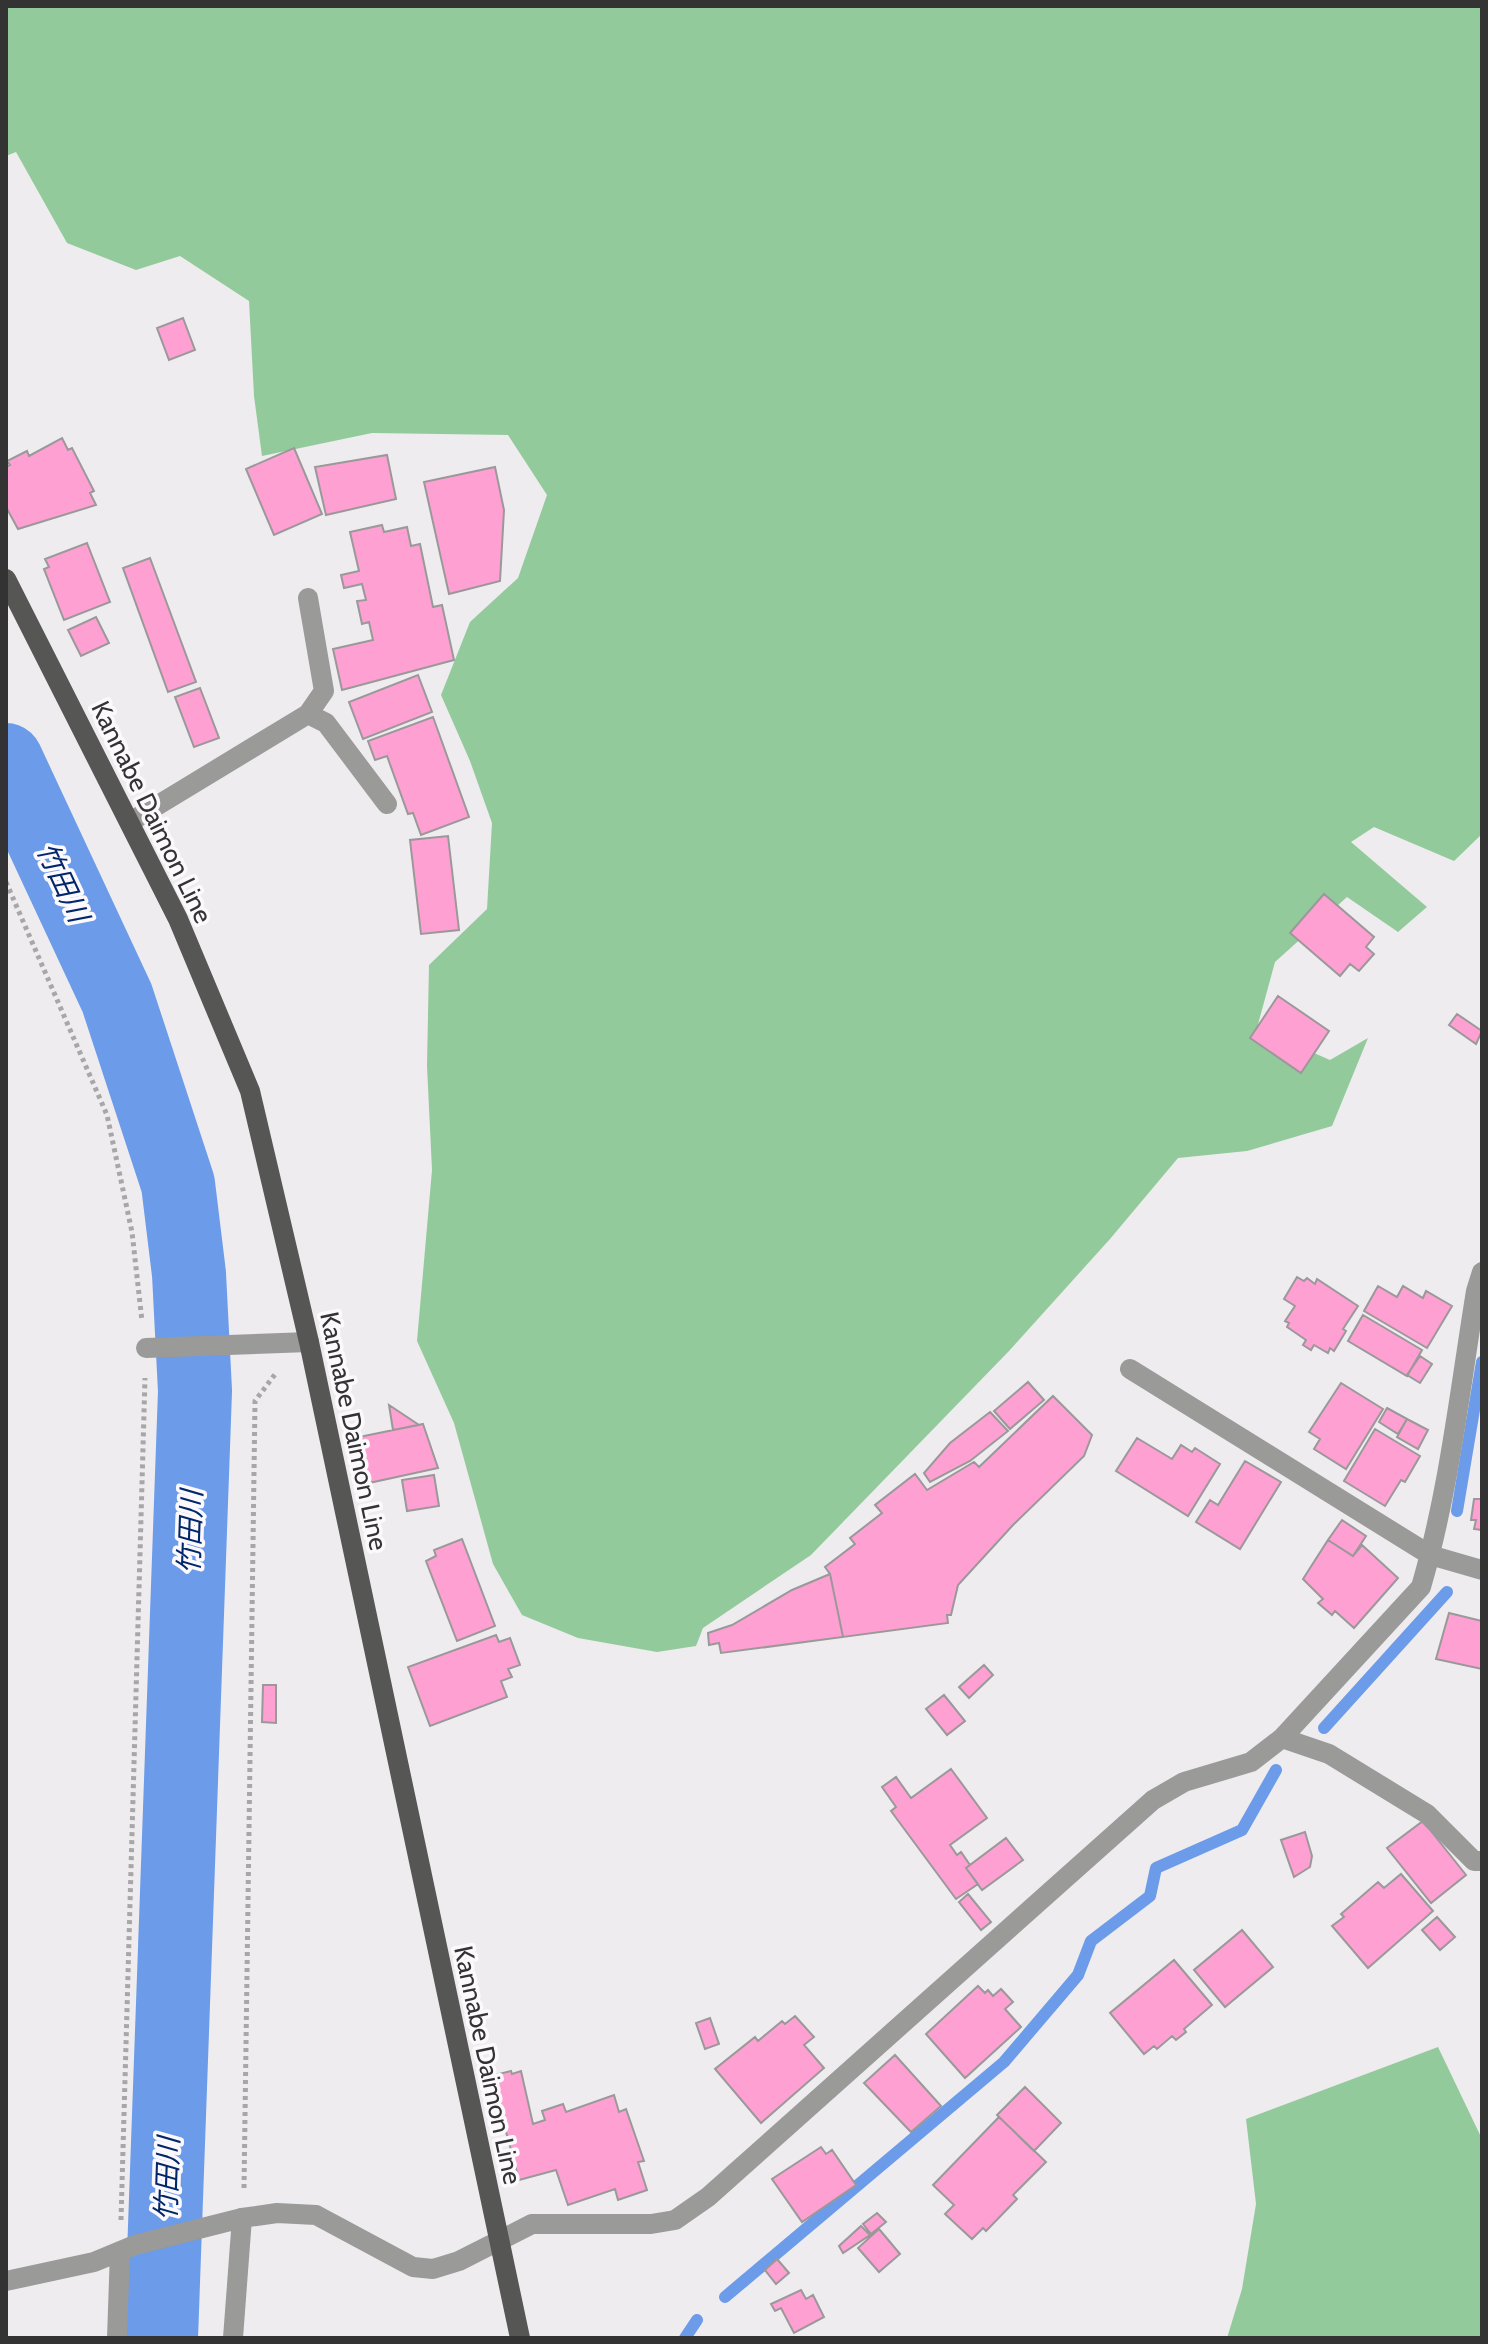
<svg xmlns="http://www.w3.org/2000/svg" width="1488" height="2344" viewBox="0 0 1488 2344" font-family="Cabin,'Noto Sans JP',sans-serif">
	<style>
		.green { fill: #93ca9b }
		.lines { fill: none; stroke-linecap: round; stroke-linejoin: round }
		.stream { stroke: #6b9be9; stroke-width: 12 }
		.river { stroke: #6b9be9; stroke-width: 74 }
		.building { fill: #fea0d1; stroke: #9b989a; stroke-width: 2 }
		.path { stroke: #a8a7a8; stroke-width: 5; stroke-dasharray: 4 4; stroke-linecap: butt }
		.lane { stroke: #9a9a98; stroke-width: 20 }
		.street { stroke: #9a9a98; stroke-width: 20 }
		.primary { stroke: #565654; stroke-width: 20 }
		.labels { text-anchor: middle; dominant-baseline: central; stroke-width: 7; stroke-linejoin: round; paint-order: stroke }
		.street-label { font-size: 26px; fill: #343334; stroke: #fcf9fc }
		.water-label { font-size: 28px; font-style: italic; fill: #00276a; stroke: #fcf9fc }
	</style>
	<rect width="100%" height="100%" fill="#eeecee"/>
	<path class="green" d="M6 6H1482V834L1454 861 1374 827 1351 842 1427 907 1398 932 1347 897 1275 962 1257 1028 1330 1060 1368 1038 1332 1126 1247 1151 1178 1158 1110 1239 1009 1351 811 1555 703 1628 696 1646 657 1652 578 1638 522 1615 493 1564 454 1423 417 1341 432 1170 427 1066 429 965 487 909 492 823 470 761 441 695 470 622 518 578 547 495 508 435 372 433 262 456 254 396 249 301 180 256 136 270 67 243 16 152 6 156Z
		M1438 2047 1482 2139V2338H1227L1242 2289 1256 2204 1246 2119Z"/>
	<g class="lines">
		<path class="stream" d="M1457 1511 1482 1362
			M1324 1728 1447 1592
			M725 2297 1004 2062 1078 1975 1091 1941 1150 1896 1156 1868 1242 1830 1276 1770
			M685 2338 697 2320"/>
		<path class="river" d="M6 760 117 998 178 1184 189 1274 195 1391 161 2338"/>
	</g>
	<path class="building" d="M183 318 195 350 169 360 157 328Z
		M62 438 68 450 72 448 94 491 90 493 96 505 18 529 6 507V467L10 465 7 461 27 451 29 456Z
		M294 448 322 514 274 535 246 469Z
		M387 455 396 499 326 515 315 467Z
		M495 467 504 510 500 581 449 594 424 482Z
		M382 525 384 532 407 527 411 546 420 544 433 607 442 605 454 660 342 690 333 649 373 640 369 622 362 624 357 601 366 600 362 584 344 588 341 575 359 571 350 532Z
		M87 543 110 602 64 620 44 569 49 567 45 559Z
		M150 558 196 682 168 692 123 568Z
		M96 617 109 643 81 656 68 630Z
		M418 675 432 712 363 739 349 702Z
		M200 688 219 738 194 747 175 697Z
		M433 717 469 817 421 835 413 813 408 814 387 756 375 760 368 741Z
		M448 836 459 930 421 934 410 840Z
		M1324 894 1374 937 1366 947 1374 954 1359 971 1350 964 1340 976 1290 933Z
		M1278 996 1329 1031 1301 1073 1250 1038Z
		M1457 1014 1482 1031 1476 1044 1449 1025Z
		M1297 1277 1304 1281 1307 1278 1315 1284 1317 1279 1358 1306 1343 1329 1346 1331 1334 1351 1330 1348 1328 1353 1314 1345 1311 1350 1303 1345 1306 1340 1287 1327 1289 1323 1285 1321 1295 1306 1284 1299Z
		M1378 1286 1397 1297 1403 1286 1423 1298 1426 1291 1452 1306 1427 1348 1364 1311Z
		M1363 1315 1422 1350 1407 1376 1348 1341Z
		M1420 1356 1432 1364 1420 1383 1407 1375Z
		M1028 1382 1044 1400 1010 1429 994 1411Z
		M1341 1383 1383 1409 1346 1469 1314 1449 1320 1439 1309 1432Z
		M1053 1396 1092 1435 1084 1456 1013 1525 958 1585 951 1615H947L948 1623 843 1637 830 1574 825 1567 855 1544 850 1538 882 1513 875 1505 915 1474 927 1490 974 1462 979 1467Z
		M389 1405 419 1425 393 1430Z
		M1387 1408 1407 1419 1398 1434 1379 1422Z
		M990 1412 1008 1431 970 1461 930 1482 924 1473 950 1443Z
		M1407 1419 1428 1430 1418 1449 1397 1437Z
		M423 1424 438 1468 369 1483 359 1437Z
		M1375 1429 1420 1456 1405 1482 1401 1480 1385 1506 1344 1481Z
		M1137 1438 1172 1459 1181 1445 1192 1452 1195 1448 1220 1464 1188 1516 1116 1471Z
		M1245 1461 1281 1482 1240 1549 1196 1522 1210 1500 1218 1505Z
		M434 1475 439 1506 407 1511 402 1480Z
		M1482 1491V1530L1474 1529 1476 1520H1471L1474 1499H1481Z
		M1342 1520 1366 1536 1353 1556 1328 1540Z
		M462 1539 495 1626 457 1641 426 1561 436 1556 434 1550Z
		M1328 1540 1353 1556 1362 1545 1398 1578 1354 1628 1335 1611 1332 1615 1318 1603 1323 1599 1303 1579Z
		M830 1574 843 1637 721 1653 719 1643 709 1645 708 1633 732 1625 792 1590Z
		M1449 1613 1482 1621V1669L1436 1659Z
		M496 1635 499 1642 510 1638 520 1665 508 1669 512 1677 501 1681 507 1697 430 1726 408 1667Z
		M984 1665 993 1675 969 1698 959 1687Z
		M263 1685H276V1723L262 1722Z
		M944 1695 965 1721 947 1735 926 1709Z
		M951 1769 987 1818 950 1845 957 1855 961 1852 970 1865 966 1868 978 1884 956 1899 891 1811 896 1807 882 1787 896 1777 911 1798Z
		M1423 1821 1466 1875 1431 1903 1387 1848Z
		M1305 1832 1312 1856 1310 1867 1294 1877 1281 1840Z
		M1006 1838 1023 1860 982 1890 966 1868Z
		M1401 1874 1433 1911 1368 1968 1332 1926 1344 1917 1341 1914 1378 1882 1384 1888Z
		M968 1894 991 1922 981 1930 959 1902Z
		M1437 1917 1455 1937 1440 1950 1422 1930Z
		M1242 1930 1273 1967 1225 2007 1194 1970Z
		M1174 1960 1212 2005 1184 2029 1186 2032 1176 2040 1172 2036 1157 2049 1154 2046 1144 2054 1110 2013Z
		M978 1986 985 1993 988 1990 993 1996 1001 1989 1013 2002 1005 2009 1021 2027 965 2078 926 2034Z
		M795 2016 814 2037 804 2045 824 2068 761 2123 715 2069 755 2037 758 2041 782 2021 785 2024Z
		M710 2018 719 2044 705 2049 696 2023Z
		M895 2055 941 2106 911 2132 864 2083Z
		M511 2071 512 2074 521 2071 533 2124 545 2120 542 2111 563 2104 566 2112 614 2095 619 2112 626 2109 644 2161 638 2162 647 2190 618 2200 615 2189 568 2205 556 2170 519 2180 491 2076Z
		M1025 2087 1061 2123 1034 2151 997 2115Z
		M999 2117 1046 2162 1013 2195 1017 2199 986 2231 983 2228 972 2239 945 2214 954 2205 933 2185Z
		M821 2147 826 2154 832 2150 856 2185 802 2222 772 2179Z
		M877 2213 886 2222 871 2234 863 2224Z
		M861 2226 870 2235 843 2253 839 2246Z
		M879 2229 900 2254 879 2272 858 2248Z
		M777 2259 789 2273 776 2284 765 2270Z
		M801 2290 806 2299 813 2295 824 2317 794 2333 781 2308 775 2311 771 2304Z"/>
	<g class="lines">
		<path class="path" d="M6 882 107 1115 132 1232 142 1321
			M244 2188 255 1401 276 1373
			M121 2220 145 1378"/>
		<path class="lane" d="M233 2338 242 2218"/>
		<path class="street" d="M308 714 326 723 387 804
			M130 822 308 714 324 691 308 598
			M146 1348 309 1342
			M1130 1369 1430 1555 1482 1570
			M1282 1738 1329 1754 1427 1814 1474 1861H1482
			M6 2281 94 2262 135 2245 242 2218 277 2213 316 2215 413 2267 433 2269 459 2261 532 2224H651L675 2220 708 2197 1153 1800 1184 1782 1251 1762 1282 1738 1421 1587C1449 1491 1460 1389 1476 1291L1482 1272
			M117 2338 120 2251"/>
		<path class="primary" d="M6 579 178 919 250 1091 309 1342 520 2338"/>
	</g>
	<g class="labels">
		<g class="street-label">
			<text transform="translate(152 812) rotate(64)">Kannabe Daimon Line</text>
			<text transform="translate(354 1431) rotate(78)">Kannabe Daimon Line</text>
			<text transform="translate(488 2065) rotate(78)">Kannabe Daimon Line</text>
		</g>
		<g class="water-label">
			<text transform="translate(63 882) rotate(65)">竹田川</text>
			<text transform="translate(190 1532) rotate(-88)">竹田川</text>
			<text transform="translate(167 2179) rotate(-88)">竹田川</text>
		</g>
	</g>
	<rect width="1488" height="2344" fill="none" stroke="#343334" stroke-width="16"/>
</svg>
